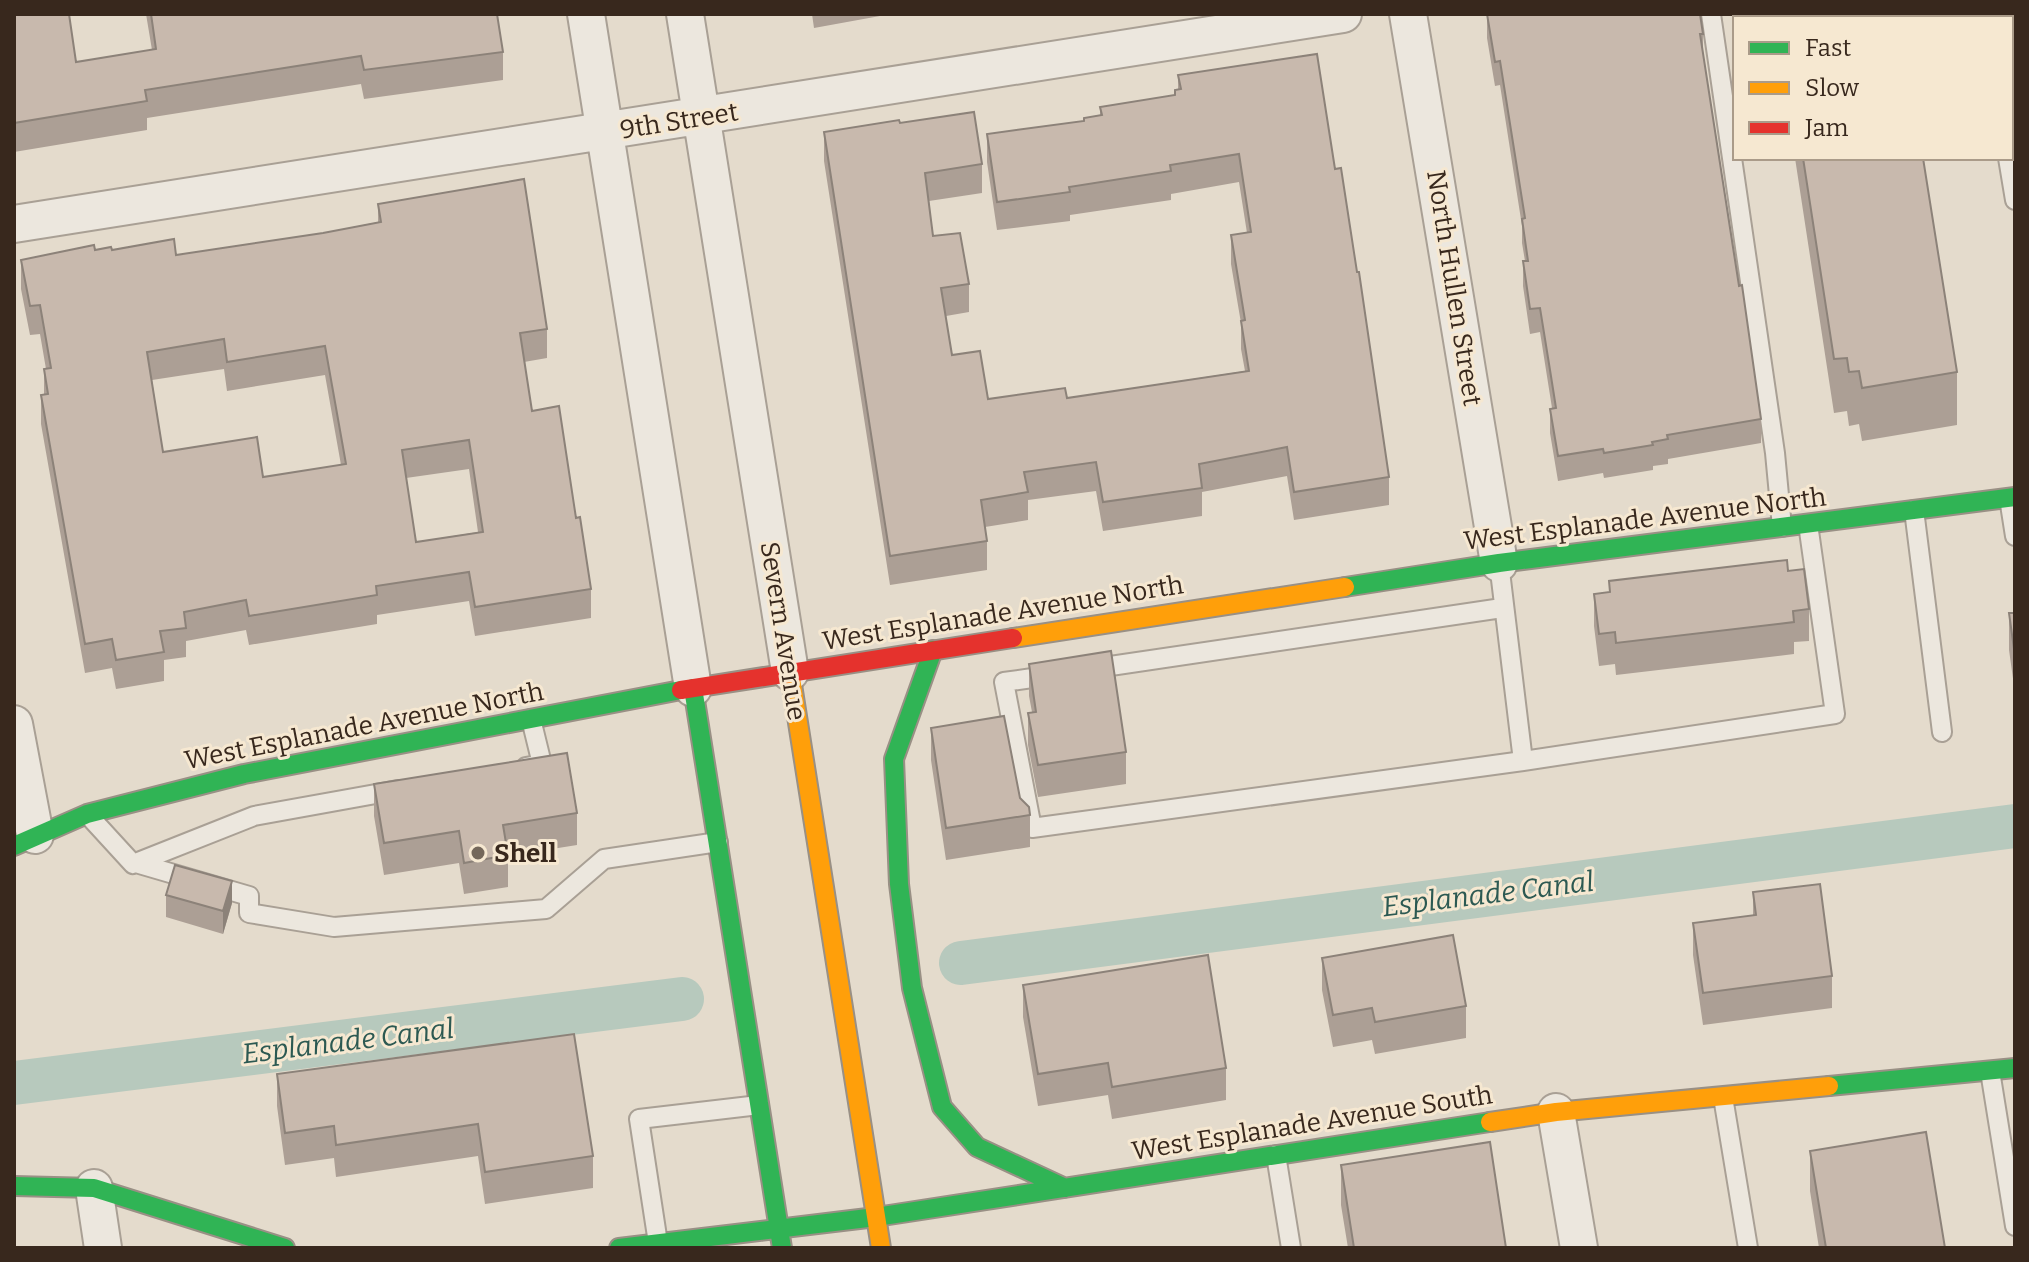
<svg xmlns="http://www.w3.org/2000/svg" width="2029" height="1262" viewBox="0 0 2029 1262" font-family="Bitter,serif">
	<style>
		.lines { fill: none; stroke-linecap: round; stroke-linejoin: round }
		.canal { stroke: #b7c9bd; stroke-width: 44 }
		.lane-casing { stroke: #a9a095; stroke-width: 22 }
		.street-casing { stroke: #a9a095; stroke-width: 40 }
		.fast-casing { stroke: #999085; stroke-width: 22 }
		.slow-casing { stroke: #999085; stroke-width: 22 }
		.jam-casing { stroke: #999085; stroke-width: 22 }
		.lane { stroke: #ece7de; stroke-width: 18 }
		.street { stroke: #ece7de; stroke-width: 36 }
		.fast { stroke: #30b455; stroke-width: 18 }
		.slow { stroke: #ff9f0a; stroke-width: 18 }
		.jam { stroke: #e5322d; stroke-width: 18 }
		.wall { fill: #ac9f95; fill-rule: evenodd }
		.shaded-wall { fill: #8c8279 }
		.building { fill: #c8b9ad; stroke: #8c8279; stroke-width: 2; fill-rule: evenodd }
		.poi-dot { fill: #74675a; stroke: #f6e8d1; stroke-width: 3 }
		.labels { text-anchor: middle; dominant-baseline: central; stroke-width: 6; stroke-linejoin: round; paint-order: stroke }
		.street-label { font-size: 26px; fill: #38281d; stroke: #f6e8d1 }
		.poi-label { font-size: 26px; font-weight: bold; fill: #38281d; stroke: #f6e8d1; text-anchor: start }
		.water-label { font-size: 28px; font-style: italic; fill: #2c5952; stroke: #f6e8d1 }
	</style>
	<rect width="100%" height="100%" fill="#e4dbcc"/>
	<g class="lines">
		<path class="canal" d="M961 963 2015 826
			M14 1083 682 999"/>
		<defs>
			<path id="lane" d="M1711 14 1775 453 1782 527
				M1983 14 1984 18
				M2008 158 2015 200
				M2009 498 2015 536
				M1914 510 1942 732
				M1499 563 1523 761
				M1090 669 1502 608
				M1053 675 1004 682 1032 828 1523 761 1835 714 1808 524
				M526 767 542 764 531 719
				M89 816 133 864 254 816 398 790
				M136 863 249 896V913L334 927 546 909 604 859 718 842
				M1990 1071 2015 1226
				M1723 1097 1748 1248
				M1276 1155 1291 1248
				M658 1243 639 1119 759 1105"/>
			<path id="street" d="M586 14 693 688
				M685 14 790 672
				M1408 14 1499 563
				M14 224 1343 14
				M14 724 35 835
				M1556 1112 1579 1248
				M94 1188 103 1248"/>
			<path id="fast" d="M1345 587 1499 563 2015 497
				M933 650 894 759 899 884 912 988 942 1107 977 1147 1065 1188
				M693 688 782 1248
				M14 846 87 814 244 774 681 690
				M1829 1086 2015 1068
				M14 1186 94 1188 285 1248
				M619 1248 876 1217 1490 1122"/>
			<path id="slow" d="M1013 638 1345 587
				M790 672 881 1248
				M1490 1122 1556 1112 1829 1086"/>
			<path id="jam" d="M681 690 1013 638"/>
		</defs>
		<use href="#lane" class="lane-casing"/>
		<use href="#street" class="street-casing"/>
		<use href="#fast" class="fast-casing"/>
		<use href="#slow" class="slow-casing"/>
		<use href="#jam" class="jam-casing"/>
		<use href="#lane" class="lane"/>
		<use href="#street" class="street"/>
		<use href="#fast" class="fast"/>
		<use href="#slow" class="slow"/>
		<use href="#jam" class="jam"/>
	</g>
	<path class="wall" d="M14 14 76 62 152 50 146 14H335L503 52V80L364 99 361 84 147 118V130L14 152Z
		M812 14H891L814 28Z
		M1487 14 1703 34V54L1761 419V443L1668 459V464L1653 466V470L1604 478 1603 473 1558 481 1550 433V409L1552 408 1540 332 1530 334 1523 286V261H1525L1522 243V226L1500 85 1495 86 1487 38Z
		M1772 14H1900L1901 18H1773Z
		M1178 75 1335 169 1389 477V505L1294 520 1287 476 1202 492V516L1103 531 1096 491 1028 500V520L985 527 987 541V570L890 585 824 161V132L900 123 982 164V193L929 201 933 236 969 284V312L946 316 952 355 988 399 1067 398 1245 371 1241 349V323L1231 264V235L1247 233 1239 182 1171 194V200L1070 215V221L997 230 987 162V134L1084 121 1100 115V107L1175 95V90H1178Z
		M1795 158H1923L1957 372V425L1862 441 1859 424 1849 426 1847 411 1834 413Z
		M378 204 547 329V358L524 362 532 411 576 518 591 589V618L475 636 469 601 377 615V624L249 645 246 630 186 641V657L164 660V681L116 689 112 668 85 673 41 424V395L44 394V369H46L40 334 30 335 21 289V260L95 250 176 255 323 233 378 222ZM224 369 227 391 325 375 341 465 263 477 163 452 152 380ZM469 469 478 532 416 542 406 478Z
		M1788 571 1809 609V641L1794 642V654L1616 675 1615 664 1599 666 1594 626V594L1609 592V581Z
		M2009 613H2015V693L2009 650Z
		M1029 664 1126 752V784L1038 797 1028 745V713L1032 712 1029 696Z
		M931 728 1020 798 1030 815V847L946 860 931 760Z
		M374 784 577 813V845L508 856V887L464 894 459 863 384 875 374 816Z
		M1753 892 1832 976V1008L1703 1025 1693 955V923L1753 916Z
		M166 895 232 903 223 934 166 917Z
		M1322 958 1466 1006V1038L1375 1054 1372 1040 1333 1047 1322 990Z
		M1023 985 1226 1068V1100L1112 1119 1108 1095 1038 1106 1023 1017Z
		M574 1034 593 1156V1188L485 1204 478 1156 336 1177 334 1158 285 1165 277 1106V1074Z
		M1810 1151 1945 1248H1819L1810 1191Z
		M1341 1165 1506 1248H1348L1341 1205Z"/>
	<path class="shaded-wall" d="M232 881V903L223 934V911Z"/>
	<path class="building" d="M14 14H69L76 62 156 49 151 14H497L503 52 364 70 361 56 145 90 147 101 14 123Z
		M1487 14H1700L1703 34H1700L1739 286 1742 285 1761 419 1667 435 1668 439 1652 442 1653 445 1604 453 1603 449 1558 456 1550 409 1556 408 1550 370 1540 308 1530 309 1523 261H1528L1522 219 1525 218 1500 61 1495 62Z
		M1780 14H1900L1901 18H1781Z
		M1317 54 1335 169 1341 168 1357 272H1359L1389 477 1294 492 1287 447 1199 464 1202 488 1103 502 1096 462 1024 472 1028 492 981 500 987 541 890 556 824 132 899 120 900 123 974 112 982 164 925 173 933 236 960 233 969 284 941 288 952 355 980 351 988 399 1065 388 1067 398 1249 371 1241 321 1245 320 1231 235 1251 232 1239 154 1170 165 1171 171 1069 187 1070 192 997 202 987 134 1084 121V118L1102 115 1100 107 1175 95V90L1181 89 1178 75Z
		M1803 158H1923L1957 372 1862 388 1859 371 1849 372 1847 358 1834 359Z
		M524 179 547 329 520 333 532 411 559 406 576 518 580 517 591 589 475 607 469 572 376 586 377 595 249 616 246 600 184 612 186 628 160 631 164 652 116 660 112 639 85 644 41 395 48 394 44 369 51 368 40 305 30 306 21 260 94 245 95 250 111 247 112 250 174 239 176 255 323 233 381 222 378 204ZM224 339 227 362 325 346 346 464 263 477 257 437 163 452 147 352ZM469 440 483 532 416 542 402 450Z
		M1787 560 1788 571 1804 569 1809 609 1793 611 1794 622 1616 643 1615 632 1599 634 1594 594 1610 592 1609 581Z
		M2009 613H2015V656Z
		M1111 651 1126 752 1038 765 1028 713 1036 712 1029 664Z
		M1004 716 1020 798 1029 807 1030 815 946 828 931 728Z
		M567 753 577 813 503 825 508 855 464 863 459 831 384 843 374 784Z
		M175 865 232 881 223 911 166 895Z
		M1820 884 1832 976 1703 993 1693 923 1756 915 1753 892Z
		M1453 935 1466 1006 1375 1022 1372 1008 1333 1015 1322 958Z
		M1208 955 1226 1068 1112 1087 1108 1063 1038 1074 1023 985Z
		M574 1034 593 1156 485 1172 478 1124 336 1145 334 1126 285 1133 277 1074Z
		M1926 1132 1945 1248H1826L1810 1151Z
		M1490 1142 1506 1248H1354L1341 1165Z"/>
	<circle class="poi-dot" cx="478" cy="853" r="8"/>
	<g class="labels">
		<g class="street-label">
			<text transform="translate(679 121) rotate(-9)">9th Street</text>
			<text transform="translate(1454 288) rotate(81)">North Hullen Street</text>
			<text transform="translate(1645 519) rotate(-7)">West Esplanade Avenue North</text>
			<text transform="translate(1003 613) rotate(-9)">West Esplanade Avenue North</text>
			<text transform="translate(783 631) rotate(81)">Severn Avenue</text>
			<text transform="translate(364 726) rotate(-11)">West Esplanade Avenue North</text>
			<text transform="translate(1312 1123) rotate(-9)">West Esplanade Avenue South</text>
		</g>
		<g class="poi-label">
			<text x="494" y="853">Shell</text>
		</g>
		<g class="water-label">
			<text transform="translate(1488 894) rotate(-7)">Esplanade Canal</text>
			<text transform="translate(348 1041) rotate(-7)">Esplanade Canal</text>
		</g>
	</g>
	<rect width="2029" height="1262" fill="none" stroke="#38281d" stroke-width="32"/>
	<rect x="1733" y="16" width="280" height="144" fill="#f6e8d1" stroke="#aa9b89" stroke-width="2"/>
	<rect x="1749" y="42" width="40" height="12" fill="#30b455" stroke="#aa9b89" stroke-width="2"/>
	<text x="1805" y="56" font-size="24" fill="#38281d">Fast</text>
	<rect x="1749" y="82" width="40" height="12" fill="#ff9f0a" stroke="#aa9b89" stroke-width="2"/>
	<text x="1805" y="96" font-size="24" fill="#38281d">Slow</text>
	<rect x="1749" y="122" width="40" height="12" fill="#e5322d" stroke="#aa9b89" stroke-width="2"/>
	<text x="1805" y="136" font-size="24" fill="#38281d">Jam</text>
</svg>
